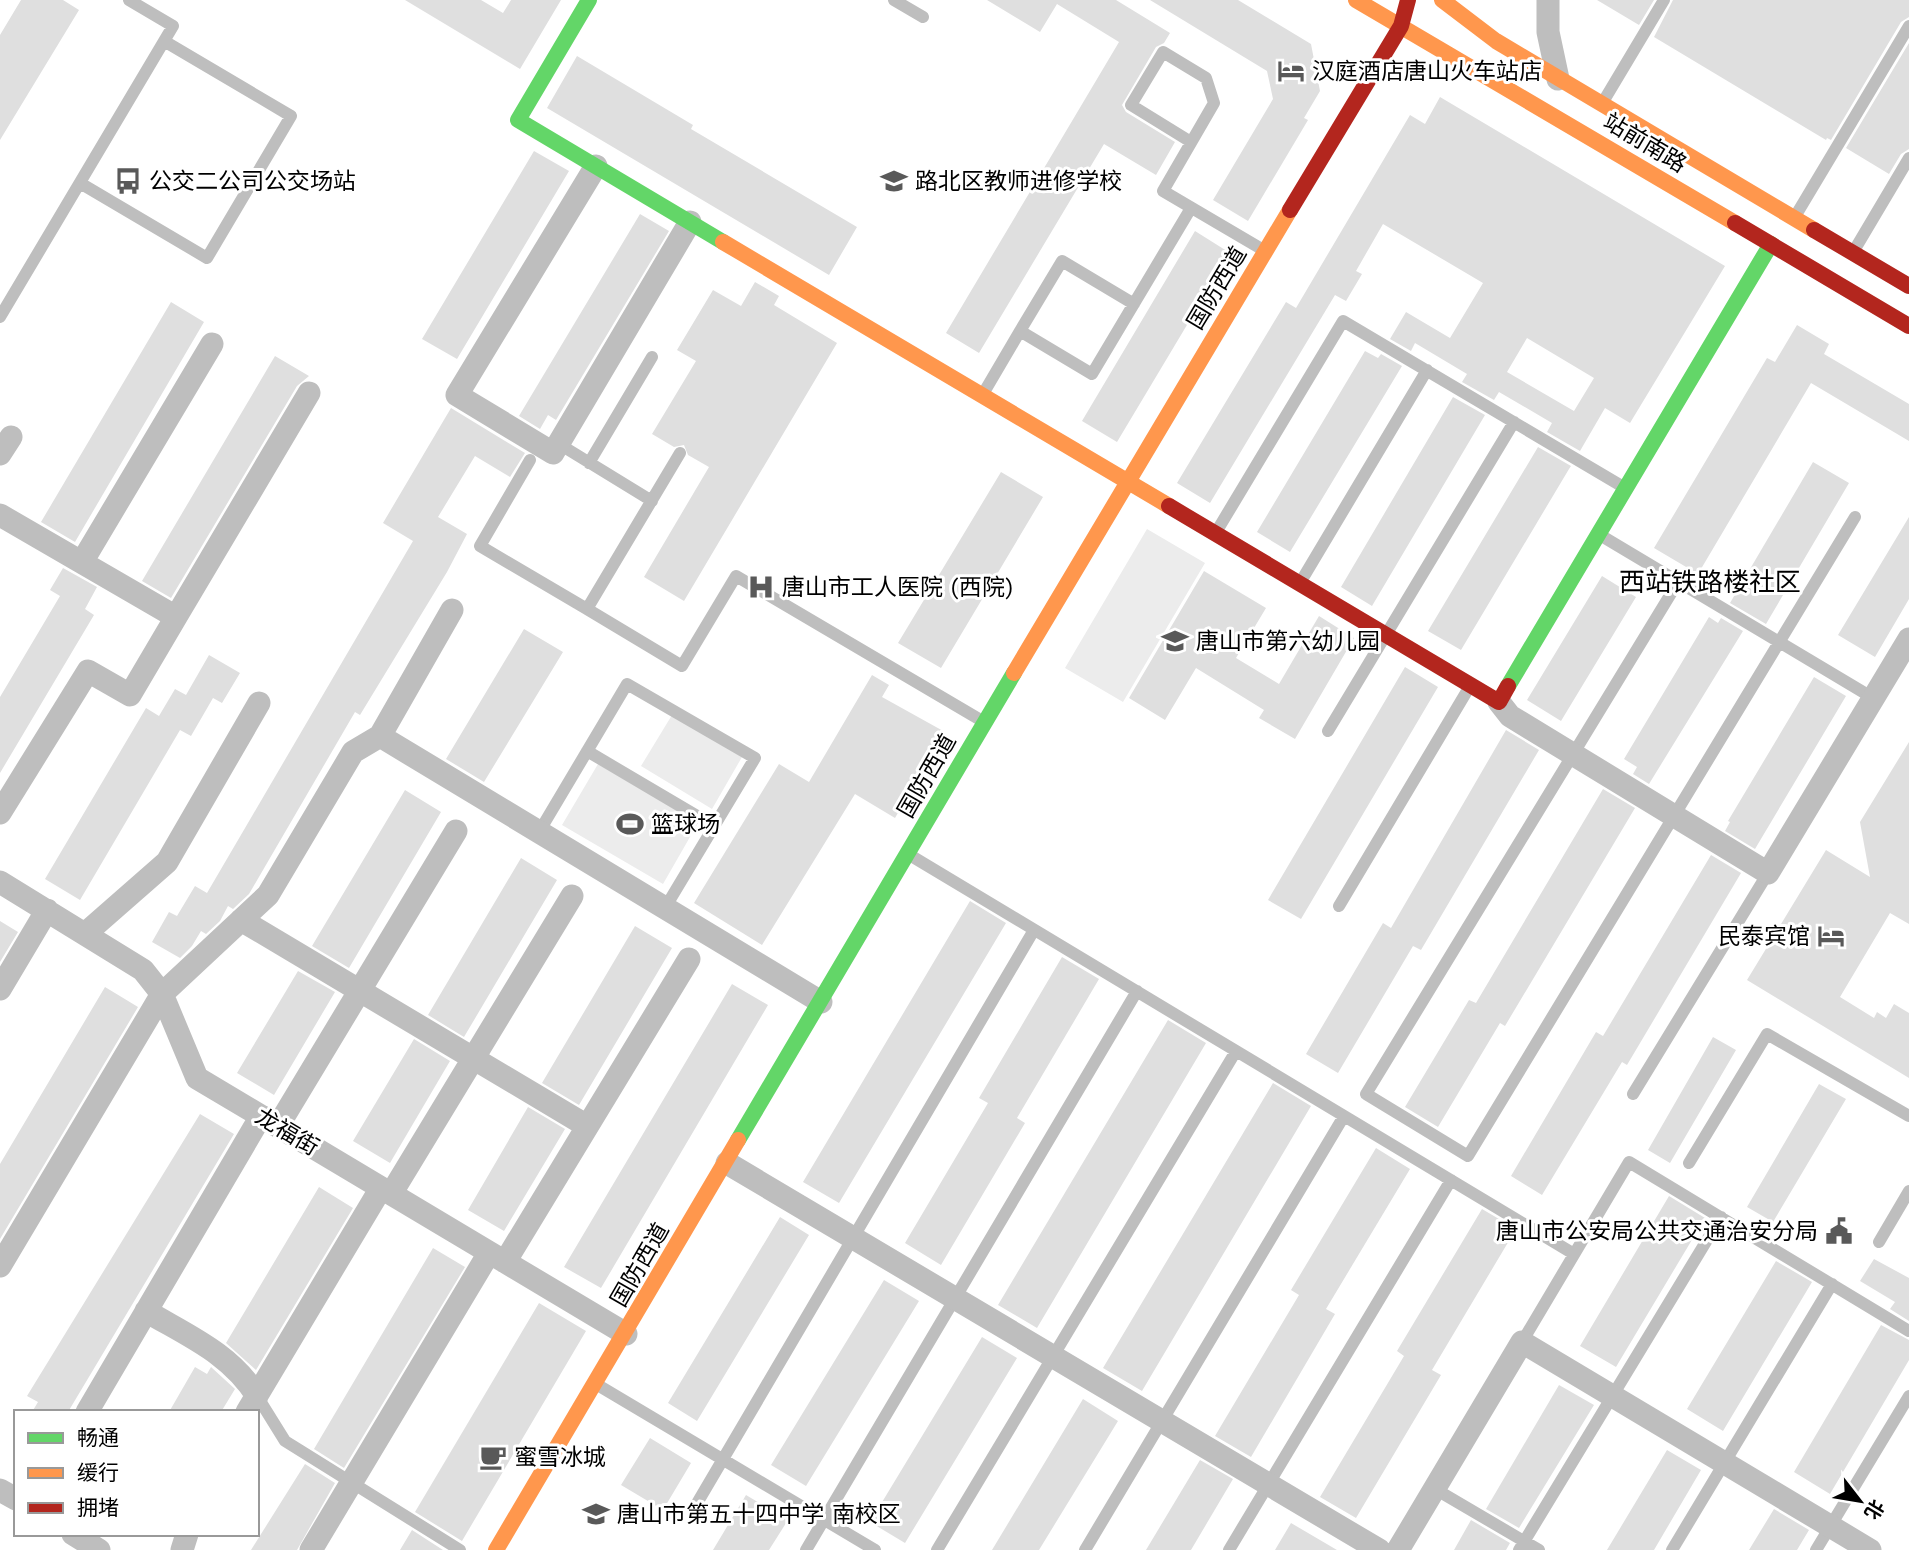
<svg xmlns="http://www.w3.org/2000/svg" width="1909" height="1550" viewBox="0 0 1909 1550" font-family="'Work Sans','Noto Sans SC',sans-serif">
	<style>
		.green { fill: #ececec }
		.building { fill: #dfdfdf; fill-rule: evenodd }
		.lines { fill: none; stroke-linecap: round; stroke-linejoin: round }
		.lane { stroke: #bebebe; stroke-width: 12 }
		.street { stroke: #bebebe; stroke-width: 23 }
		.fast { stroke: #63d668; stroke-width: 16 }
		.slow { stroke: #ff974d; stroke-width: 16 }
		.jam { stroke: #b3261e; stroke-width: 16 }
		.labels { text-anchor: middle; dominant-baseline: central; stroke-width: 6; stroke-linejoin: round; paint-order: stroke }
		.poi-label { font-size: 23px; fill: #000; stroke: #fff; text-anchor: start }
		.street-label { font-size: 23px; fill: #000; stroke: #fff }
		.quarter-label { font-size: 26px; fill: #000; stroke: #fff }
	</style>
	<rect width="100%" height="100%" fill="#fff"/>
	<path class="green" d="M1147 529 1205 563 1123 702 1065 668Z
		M672 715 742 757 712 809 641 766Z
		M598 764 698 823 663 884 562 825Z"/>
	<path class="building" d="M21 0H63L79 10 0 140V35Z
		M405 0H481L503 13 511 0H561L520 69Z
		M987 0H1116L1170 33 1164 43 1156 47 1122 105 1126 112 1175 142 1156 175 1104 144 979 353 946 333 1119 42 1057 4 1040 32Z
		M1150 0H1238L1311 44 1320 91 1304 118 1308 120 1248 221 1213 200 1273 99 1267 71Z
		M1597 0H1654L1639 25Z
		M1673 0H1909V17L1901 22 1831 140 1827 138 1826 140 1654 37Z
		M1909 43V149L1901 154 1889 174 1846 148Z
		M577 56 693 125 691 129 857 227 829 275 547 108Z
		M1440 97 1725 266 1630 423 1605 408 1580 451 1547 432 1552 423 1499 392 1494 400 1462 382 1467 374 1415 343 1411 351 1390 339 1406 312 1450 338 1483 283 1383 224 1356 271 1362 274 1346 301 1335 295 1210 503 1177 483 1286 302 1296 308 1410 115 1425 124ZM1527 338 1594 378 1574 411 1507 372Z
		M534 151 569 171 457 359 422 339Z
		M640 214 669 231 556 420 548 415 540 429 519 416Z
		M1195 231 1230 253 1117 442 1082 421Z
		M755 282 779 296 774 305 837 343 684 601 644 577 709 467 688 455 684 445 674 447 652 434 696 361 677 350 713 290 741 306Z
		M171 302 204 322 75 542 41 522Z
		M1797 325 1829 344 1824 354 1909 404V441L1811 383 1698 574 1654 548 1767 358 1775 362Z
		M1365 351 1378 358 1381 354 1402 366 1290 552 1257 532Z
		M275 356 309 376 297 386 171 598 142 581Z
		M1453 397 1485 415 1372 606 1341 587Z
		M451 408 525 453 510 477 475 456 438 517 467 534 447 572 360 715 355 712 249 894 233 909 228 906 220 921 206 934 201 931 192 946 180 958 152 942 169 912 177 916 195 886 207 893 413 541 383 523Z
		M1538 447 1571 466 1569 469 1461 650 1428 631Z
		M1813 462 1849 483 1766 624 1730 603Z
		M1001 472 1043 497 941 668 898 643Z
		M1909 517V599L1875 657 1838 635Z
		M63 568 97 587 85 609 94 615 0 773V697L60 596 50 590Z
		M1204 571 1266 608 1236 658 1279 684 1319 616 1354 638 1295 739 1259 718 1264 710 1196 668 1165 720 1129 698Z
		M1602 576 1636 597 1561 721 1527 700Z
		M1709 617 1718 623 1721 618 1743 631 1649 784 1633 774 1637 767 1624 759Z
		M524 629 563 652 484 782 446 759Z
		M209 655 240 673 222 703 213 698 191 736 180 730 80 900 45 879 146 708 159 716 175 689 186 695Z
		M1405 667 1438 687 1301 919 1268 900Z
		M872 675 889 685 882 697 945 732 895 818 855 794 762 945 694 903 779 764 809 782Z
		M1814 677 1846 696 1755 849 1725 831 1730 822 1728 821Z
		M1506 730 1539 750 1421 950 1413 946 1338 1073 1306 1054 1383 923 1391 928Z
		M1909 742V924L1890 913 1840 997 1874 1018 1877 1012 1886 1018 1894 1004 1909 1013V1078L1747 980 1826 850 1870 877 1860 822Z
		M1603 789 1635 808 1505 1026 1500 1023 1438 1127 1405 1107 1469 1000 1476 1003Z
		M405 790 441 812 349 968 312 946Z
		M1711 855 1741 873 1627 1065 1622 1062 1542 1195 1511 1176 1596 1032 1603 1036Z
		M521 858 557 880 464 1037 428 1015Z
		M970 901 1006 923 839 1203 803 1182Z
		M0 921 18 932 0 962Z
		M635 926 672 948 579 1105 542 1083Z
		M1062 957 1099 979 1017 1118 1025 1123 941 1265 905 1243 988 1103 979 1098Z
		M298 971 335 992 274 1095 237 1073Z
		M732 984 768 1005 601 1288 564 1267Z
		M105 987 138 1007 0 1239V1164Z
		M1168 1020 1206 1043 1037 1328 998 1305Z
		M1713 1037 1736 1050 1670 1163 1648 1150Z
		M414 1039 450 1061 390 1163 353 1141Z
		M1273 1083 1311 1106 1142 1391 1103 1368Z
		M1819 1084 1846 1099 1773 1222 1747 1207Z
		M528 1107 565 1129 504 1231 468 1210Z
		M200 1114 234 1134 68 1412H32L38 1402 27 1396Z
		M1376 1148 1410 1169 1326 1309 1335 1314 1251 1457 1215 1436 1299 1295 1291 1290Z
		M319 1187 353 1208 256 1370 226 1343Z
		M1669 1196 1705 1218 1616 1367 1580 1346Z
		M1482 1209 1516 1229 1432 1370 1441 1375 1356 1518 1320 1497 1404 1356 1397 1351Z
		M780 1217 809 1235 697 1421 668 1403Z
		M433 1248 465 1267 344 1468 314 1449Z
		M1874 1259 1909 1278V1321L1890 1309 1895 1302 1860 1281Z
		M1776 1261 1812 1282 1723 1431 1687 1409Z
		M884 1280 919 1301 806 1486 771 1465Z
		M539 1303 586 1331 462 1541 415 1512Z
		M1881 1325 1909 1340V1360L1830 1494 1794 1472Z
		M982 1337 1017 1358 905 1543 870 1522Z
		M195 1367 207 1374 211 1367 235 1389 221 1412H169Z
		M1559 1385 1594 1405 1519 1528 1486 1509Z
		M1083 1399 1118 1421 1039 1550H992Z
		M650 1438 691 1463 663 1510 621 1485Z
		M1667 1450 1701 1470 1654 1550H1607Z
		M1200 1460 1233 1479 1191 1550H1146Z
		M305 1464 335 1483 297 1550H251Z
		M746 1495 788 1520 769 1550H713Z
		M1774 1509 1809 1530 1797 1550H1749Z
		M1471 1520 1510 1543 1506 1550H1454Z
		M1291 1523 1337 1550H1275Z
		M412 1530 443 1550H400Z"/>
	<g class="lines">
		<path class="lane" d="M894 0 923 17
			M1603 102 1664 0
			M1191 142 1131 105 1163 52 1206 78 1214 103 1163 191 1265 251
			M80 183 207 258 291 116 164 41
			M1796 215 1909 26
			M1855 249 1909 158
			M1134 304 1062 261 1020 331 1092 374 1191 208
			M0 317 173 26 129 0
			M983 394 1020 331
			M559 444 652 501
			M680 453 587 609 682 666 736 576 984 722
			M530 460 480 546 587 609
			M589 463 652 357
			M1215 534 1343 321 1625 488
			M1600 535 1873 698
			M1678 582 1366 1094 1468 1156 1855 517
			M1300 583 1427 370
			M1328 731 1514 422
			M587 751 714 826
			M539 832 627 684 755 758 665 908
			M908 854 1574 1254
			M1339 906 1470 686
			M1633 1094 1768 873
			M1689 1163 1767 1034 1909 1116
			M1879 1242 1909 1191
			M1522 1342 1629 1162 1909 1331
			M596 1384 875 1550
			M257 1396 285 1441 460 1550
			M1435 1489 1539 1550
			M696 1505 1034 930
			M806 1550 1137 991
			M937 1550 1236 1051
			M1085 1550 1344 1116
			M1229 1550 1451 1180
			M1519 1550 1721 1217
			M1672 1550 1832 1284
			M1816 1550 1909 1396"/>
		<path class="street" d="M1548 0V32L1558 79
			M596 166 457 395 553 453 690 222
			M0 454 11 437
			M0 515 176 617 309 393
			M82 562 212 344
			M1499 702 1510 716 1768 873 1909 639
			M380 736 821 1002
			M0 813 88 671 130 695 176 617
			M0 882 143 970 162 994 197 1078 626 1334
			M241 920 587 1126
			M86 933 167 862 259 703
			M0 989 47 910
			M278 1126 456 831
			M727 1163 1379 1550
			M391 1194 572 896
			M505 1262 689 959
			M0 1266 162 994 268 895 353 752 380 736 452 610
			M146 1311C188 1336 230 1353 257 1396
			M87 1412 261 1116
			M247 1412 381 1188
			M0 1490 16 1499
			M73 1534 99 1550
			M182 1550 187 1534
			M311 1550 489 1253
			M1398 1550 1522 1342 1870 1550"/>
		<path class="fast" d="M589 0 518 120 723 242
			M1508 686 1771 244
			M738 1140 1014 673"/>
		<path class="slow" d="M1356 0 1735 223
			M1442 0 1496 41 1814 230
			M723 242 1169 506
			M1014 673 1290 210
			M496 1550 738 1140"/>
		<path class="jam" d="M1290 210 1401 26 1408 0
			M1735 223 1909 326
			M1814 230 1909 286
			M1169 506 1499 702 1508 686"/>
	</g>
	<defs>
		<symbol id="hotel-bare" viewBox="-9 -9 18 18"><path d="M-6-4.5h1.5V1H6V5H4.5V3h-9V5H-6ZM-4 0a1.8 1.8 0 1 1 3.6 0ZM.5 0V-2.5h3Q6-2.5 6 0Z" fill="#595959" stroke="#fff" stroke-width="2.5" paint-order="stroke"/></symbol>
		<symbol id="bus-bare" viewBox="-9 -9 18 18"><path d="M-5-6H5V4H4V6H2V4H-2V6H-4V4H-5ZM-3.5-4V0h7V-4ZM-3.5 1.2v1.5H-2V1.2ZM2 1.2v1.5H3.5V1.2Z" fill="#595959" stroke="#fff" stroke-width="2.5" paint-order="stroke"/></symbol>
		<symbol id="university-bare" viewBox="-9 -9 18 18"><path d="M0-5L7-2L0 1L-7-2ZM-4 1L0 2.5L4 1V4Q0 6-4 4Z" fill="#595959" stroke="#fff" stroke-width="2.5" paint-order="stroke"/></symbol>
		<symbol id="hospital-bare" viewBox="-9 -9 18 18"><path d="M-5-5h3v3.5h4V-5h3V5h-3V1.5h-4V5h-3Z" fill="#595959" stroke="#fff" stroke-width="2.5" paint-order="stroke"/></symbol>
		<symbol id="school-bare" viewBox="-9 -9 18 18"><path d="M0-5L7-2L0 1L-7-2ZM-4 1L0 2.5L4 1V4Q0 6-4 4Z" fill="#595959" stroke="#fff" stroke-width="2.5" paint-order="stroke"/></symbol>
		<symbol id="stadium-bare" viewBox="-9 -9 18 18"><path d="M0-5a6.5 5 0 1 0 0 10a6.5 5 0 1 0 0-10ZM-3.5-1.8h7v3.6h-7Z" fill="#595959" stroke="#fff" stroke-width="2.5" paint-order="stroke"/></symbol>
		<symbol id="civic-bare" viewBox="-9 -9 18 18"><path d="M-.6-6.5H3V-4.5H.6V-3L4-1V1h2V6H-6V1h2V-1L-.6-3ZM-1.2 2.5V6h2.4V2.5Z" fill="#595959" stroke="#fff" stroke-width="2.5" paint-order="stroke"/></symbol>
		<symbol id="cafe-bare" viewBox="-9 -9 18 18"><path d="M-5.5-4.5H6V0H3Q3 3.5 0 3.5H-2.5Q-5.5 3.5-5.5 0ZM3-3.2v2h1.7v-2ZM-6 4.5H4V6H-6Z" fill="#595959" stroke="#fff" stroke-width="2.5" paint-order="stroke"/></symbol>
	</defs>
	<g fill-rule="evenodd">
		<use href="#hotel-bare" x="1272" y="52" width="38" height="38"/>
		<use href="#bus-bare" x="109" y="162" width="38" height="38"/>
		<use href="#university-bare" x="875" y="162" width="38" height="38"/>
		<use href="#hospital-bare" x="742" y="568" width="38" height="38"/>
		<use href="#school-bare" x="1156" y="622" width="38" height="38"/>
		<use href="#stadium-bare" x="611" y="805" width="38" height="38"/>
		<use href="#hotel-bare" x="1812" y="917" width="38" height="38"/>
		<use href="#civic-bare" x="1820" y="1212" width="38" height="38"/>
		<use href="#cafe-bare" x="474" y="1438" width="38" height="38"/>
		<use href="#school-bare" x="577" y="1495" width="38" height="38"/>
	</g>
	<g class="labels">
		<g class="poi-label">
			<text x="1312" y="71">汉庭酒店唐山火车站店</text>
			<text x="149" y="181">公交二公司公交场站</text>
			<text x="915" y="181">路北区教师进修学校</text>
			<text x="782" y="587">唐山市工人医院 (西院)</text>
			<text x="1196" y="641">唐山市第六幼儿园</text>
			<text x="651" y="824">篮球场</text>
			<text x="1810" y="936" text-anchor="end">民泰宾馆</text>
			<text x="1818" y="1231" text-anchor="end">唐山市公安局公共交通治安分局</text>
			<text x="514" y="1457">蜜雪冰城</text>
			<text x="617" y="1514">唐山市第五十四中学 南校区</text>
		</g>
		<g class="street-label">
			<text transform="translate(1645 143) rotate(31)">站前南路</text>
			<text transform="translate(1217 288) rotate(-59)">国防西道</text>
			<text transform="translate(927 776) rotate(-60)">国防西道</text>
			<text transform="translate(287 1132) rotate(31)">龙福街</text>
			<text transform="translate(640 1265) rotate(-60)">国防西道</text>
		</g>
		<g class="quarter-label">
			<text x="1710" y="582">西站铁路楼社区</text>
		</g>
	</g>
	<rect x="14" y="1410" width="245" height="126" fill="#ffffff" stroke="#999999" stroke-width="2"/>
	<rect x="28" y="1433" width="35" height="10" fill="#63d668" stroke="#999999" stroke-width="2"/>
	<text x="77" y="1445" font-size="21" fill="#000000">畅通</text>
	<rect x="28" y="1468" width="35" height="10" fill="#ff974d" stroke="#999999" stroke-width="2"/>
	<text x="77" y="1480" font-size="21" fill="#000000">缓行</text>
	<rect x="28" y="1503" width="35" height="10" fill="#b3261e" stroke="#999999" stroke-width="2"/>
	<text x="77" y="1515" font-size="21" fill="#000000">拥堵</text>
	<g transform="translate(1860 1501) rotate(121)" stroke="#ffffff" stroke-width="5" paint-order="stroke">
	<path d="M0-5L12 26L0 18L-12 26Z" fill="#000000"/>
	<text y="-10" font-size="19" font-weight="bold" text-anchor="middle" fill="#000000">北</text>
	</g>
</svg>
